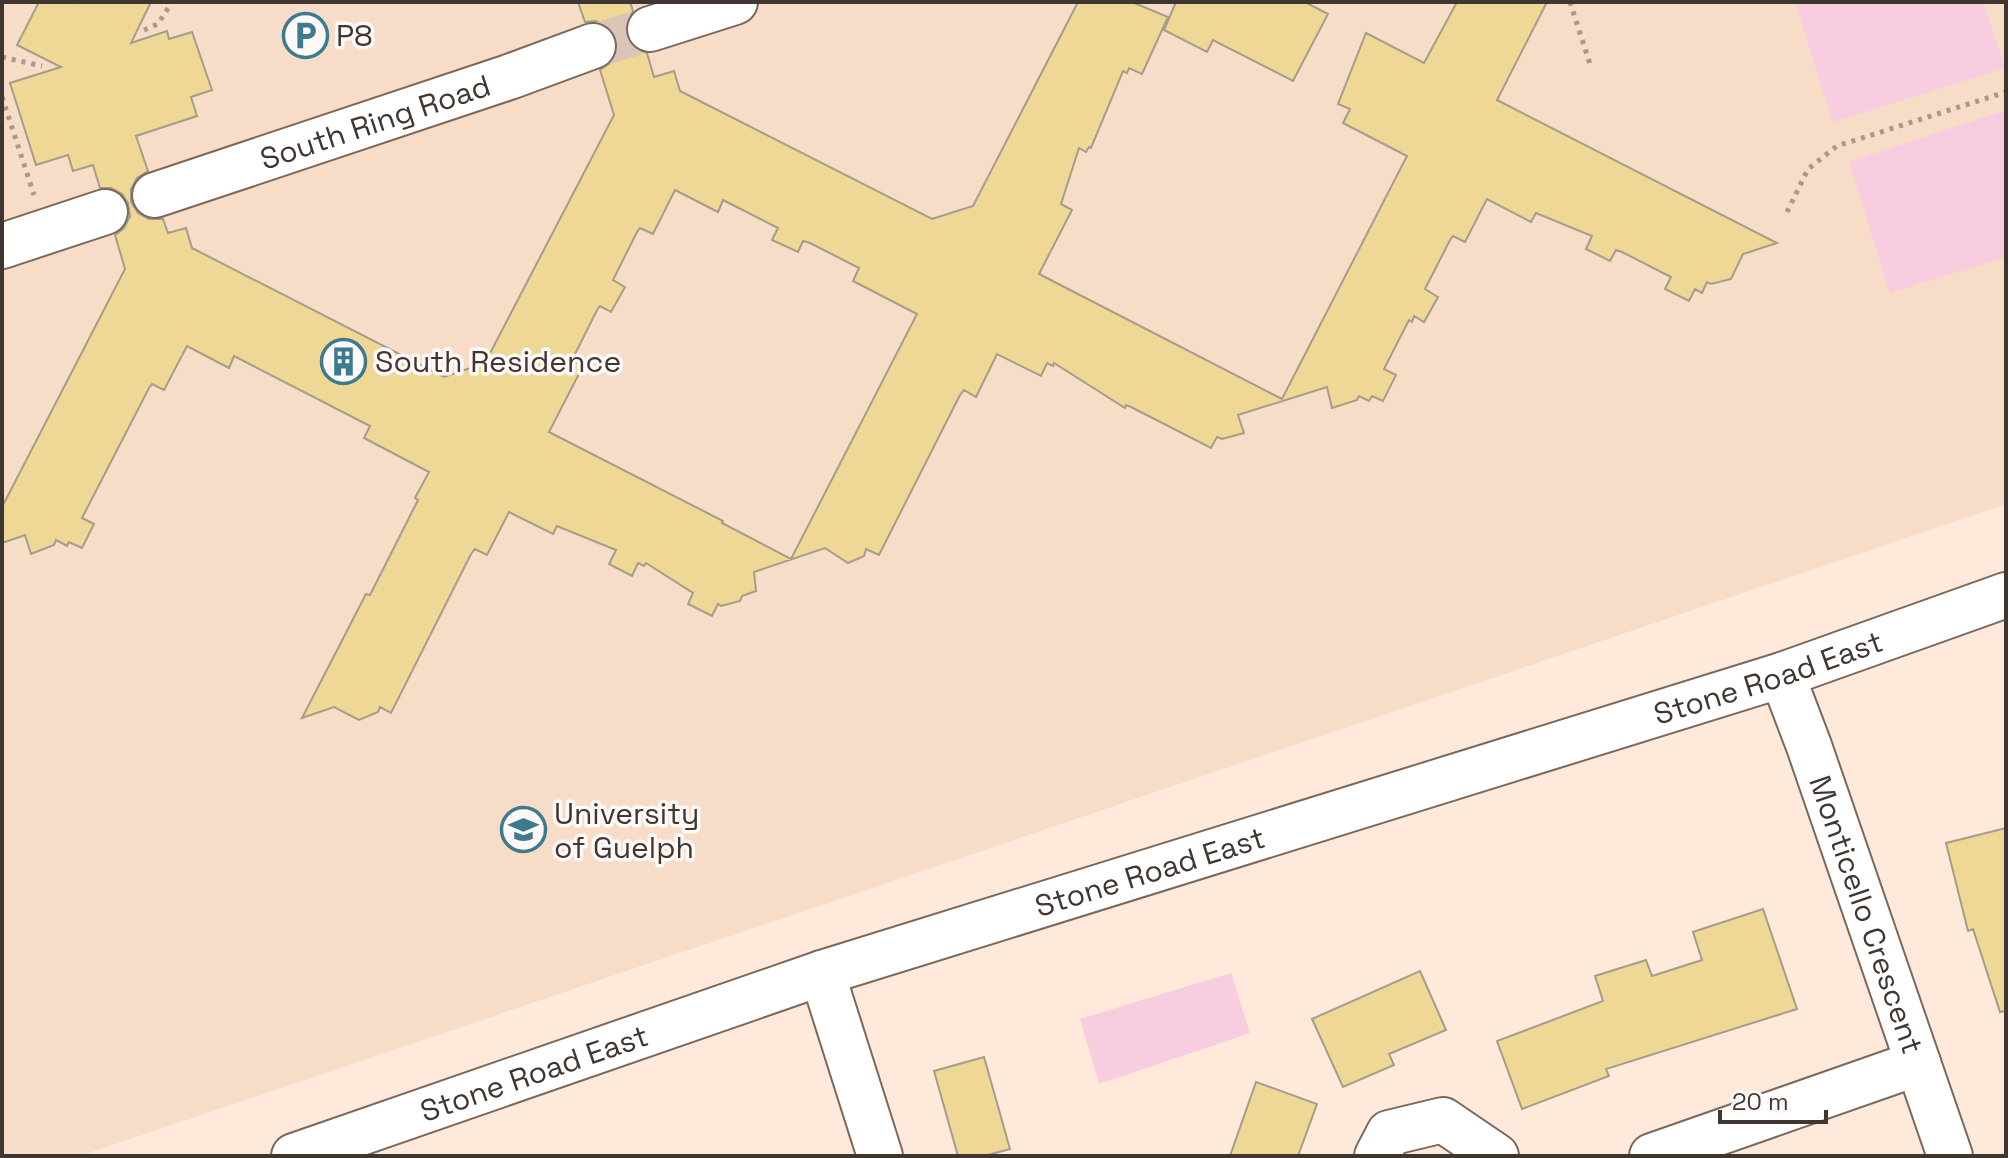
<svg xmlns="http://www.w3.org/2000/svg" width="2008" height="1158" viewBox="0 0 2008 1158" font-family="'Space Grotesk',sans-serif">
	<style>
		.built { fill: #f7dcc8 }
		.park { fill: #f7cddf }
		.building { fill: #efd895; stroke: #a49d88; stroke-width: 2; fill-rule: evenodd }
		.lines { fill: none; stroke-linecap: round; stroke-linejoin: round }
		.minor-tunnel { stroke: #d8c5b8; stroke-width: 44; stroke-dasharray: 44 22; stroke-linecap: butt }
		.minor-casing { stroke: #7a685b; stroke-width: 48 }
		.major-casing { stroke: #7a685b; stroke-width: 48 }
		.path { stroke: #a8988e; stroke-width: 5; stroke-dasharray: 4 6; stroke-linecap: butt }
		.minor { stroke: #fff; stroke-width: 44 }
		.major { stroke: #fff; stroke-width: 44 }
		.labels { text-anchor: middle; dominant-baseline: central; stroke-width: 7; stroke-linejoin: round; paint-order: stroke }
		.poi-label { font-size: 30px; fill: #3f3631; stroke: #fef9f6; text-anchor: start }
		.street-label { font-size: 30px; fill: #3f3631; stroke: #fef9f6 }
	</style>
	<rect width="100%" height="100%" fill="#fee9da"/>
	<path class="built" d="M2 2H2006V504L80 1156H2Z"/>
	<path class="park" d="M1795 2H1983L2005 68 1833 122Z
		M2006 110V257L1890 293 1849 162Z
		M1231 973 1250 1033 1099 1084 1080 1019Z"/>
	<path class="building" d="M39 2H151L131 43 167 31 169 39 192 32 212 90 191 97 197 116 136 136 148 171 137 178 131 189V202L138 213 149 219H163L168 233 186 228 192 248 444 377 485 363 614 115 600 70 613 61 618 49 617 38 608 26 596 21 585 22 578 2H630L633 11 626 23V37L634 48 647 53 654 77 674 71 680 91 932 219 973 206 1078 2H1132L1168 17 1142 74 1129 68 1127 73 1123 71 1091 148 1089 147 1086 152 1079 148 1061 204 1072 210 1039 274 1282 399 1407 156 1343 123 1350 109 1338 104 1366 33 1424 63 1457 2H1547L1497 100 1777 243 1743 254 1731 279 1711 284 1707 282 1702 293 1695 289 1689 301 1665 289 1671 277 1622 252 1616 250 1610 261 1586 249 1592 236 1536 213 1531 222 1487 199 1465 242 1453 236 1450 240 1425 289 1438 297 1424 322 1414 316 1412 322 1409 320 1384 369 1396 375 1383 401 1372 396 1369 401 1359 396 1357 400 1332 408 1327 387 1238 415 1244 433 1222 439 1217 437 1211 448 1131 407 1126 405 1125 408 1054 363 1053 366 1047 363 1041 376 997 354 976 397 964 390 960 395 879 555 866 549 864 556 848 563 825 548 754 572 756 591 742 596 740 601 721 606 718 604 712 616 688 604 693 593 646 563 644 566 638 563 632 576 609 564 616 550 557 526 553 534 509 512 487 555 475 549 471 554 391 713 380 707 378 712 359 720 334 707 302 718 366 594 370 595 418 500 415 498 429 472 364 438 370 426 234 356 229 368 187 346 164 390 152 384 149 388 82 518 94 524 82 548 69 542 67 546 56 540 54 545 31 554 25 535 2 543V507L125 269 115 235 124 228 130 216 128 203 122 194 111 188H100L93 165 73 171 68 155 36 165 10 83 61 67 17 45ZM675 190 718 212 723 200 778 228 772 240 798 252 803 241 810 243 859 268 853 281 917 314 791 559 722 523 723 521 549 432 583 366 572 360 597 310 600 306 611 312 625 287 613 280 637 232 640 228 653 234Z
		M1176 2H1305L1328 14 1293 81 1213 40 1207 52 1164 30Z
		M2006 828V1011L2000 1012 1973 929 1968 931 1946 843Z
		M1763 909 1797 1009 1606 1069 1609 1076 1522 1109 1497 1041 1603 1001 1595 976 1646 960 1652 976 1702 960 1693 932Z
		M1420 971 1446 1030 1389 1054 1394 1065 1343 1087 1312 1019Z
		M984 1057 1010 1149 984 1156H958L934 1071Z
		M1256 1082 1317 1104 1298 1156H1230Z"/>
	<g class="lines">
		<path class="minor-tunnel" d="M593 46 650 29"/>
		<defs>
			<g id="minor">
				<path d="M650 29 735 2"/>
				<path id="s1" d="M155 195 509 77 593 46"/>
				<path d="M2 246 105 212"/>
				<path id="s2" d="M1782 675 1809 746 1950 1156"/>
				<path d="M822 973 880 1156"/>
				<path d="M1377 1156 1389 1133 1443 1120 1496 1156"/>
				<path d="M1652 1156 1918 1063"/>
			</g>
			<g id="major">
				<path id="s3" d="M294 1156 822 973 1782 675 2006 595"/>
			</g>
		</defs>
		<use href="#minor" class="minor-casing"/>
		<use href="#major" class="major-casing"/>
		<path class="path" d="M73 2 74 3
			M1570 2 1590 64
			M144 30 158 24 172 2
			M2 57 42 66
			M2 97 34 195
			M1787 212 1808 169 1837 146 2006 92"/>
		<use href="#minor" class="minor"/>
		<use href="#major" class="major"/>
	</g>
	<defs>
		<symbol id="parking-ring" viewBox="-11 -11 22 22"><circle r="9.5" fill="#fef9f6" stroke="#3b7a8f" stroke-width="1.5"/><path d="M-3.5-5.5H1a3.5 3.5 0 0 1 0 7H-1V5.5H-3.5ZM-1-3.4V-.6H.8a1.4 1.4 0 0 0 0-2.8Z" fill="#3b7a8f"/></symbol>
		<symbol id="building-ring" viewBox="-11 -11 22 22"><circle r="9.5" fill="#fef9f6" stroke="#3b7a8f" stroke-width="1.5"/><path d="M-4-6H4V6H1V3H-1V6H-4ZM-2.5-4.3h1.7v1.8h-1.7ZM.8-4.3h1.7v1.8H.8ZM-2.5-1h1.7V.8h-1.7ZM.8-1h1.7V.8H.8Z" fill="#3b7a8f"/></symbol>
		<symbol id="university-ring" viewBox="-11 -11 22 22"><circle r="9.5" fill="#fef9f6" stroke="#3b7a8f" stroke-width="1.5"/><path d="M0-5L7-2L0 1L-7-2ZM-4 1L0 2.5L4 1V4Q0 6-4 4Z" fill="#3b7a8f"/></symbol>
	</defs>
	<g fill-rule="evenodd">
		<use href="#parking-ring" x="280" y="10" width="51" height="51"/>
		<use href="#building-ring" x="318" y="336" width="51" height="51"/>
		<use href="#university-ring" x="498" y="804" width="51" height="51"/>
	</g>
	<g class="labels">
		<g class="poi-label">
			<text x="336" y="35">P8</text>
			<text x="375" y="361">South Residence</text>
			<text x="554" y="813">University<tspan x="554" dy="34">of Guelph</tspan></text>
		</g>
		<g class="street-label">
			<text stroke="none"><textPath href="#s1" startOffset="232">South Ring Road</textPath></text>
			<text stroke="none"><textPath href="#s3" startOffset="1550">Stone Road East</textPath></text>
			<text stroke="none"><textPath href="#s3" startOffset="902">Stone Road East</textPath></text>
			<text stroke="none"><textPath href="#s2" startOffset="254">Monticello Crescent</textPath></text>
			<text stroke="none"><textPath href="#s3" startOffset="254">Stone Road East</textPath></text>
		</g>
	</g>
	<rect width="2008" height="1158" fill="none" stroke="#3f3631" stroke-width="8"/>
	<path d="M1720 1110v12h106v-12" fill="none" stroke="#3f3631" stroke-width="4"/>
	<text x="1732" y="1110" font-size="24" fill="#3f3631" stroke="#fef9f6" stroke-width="6" paint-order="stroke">20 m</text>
</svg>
